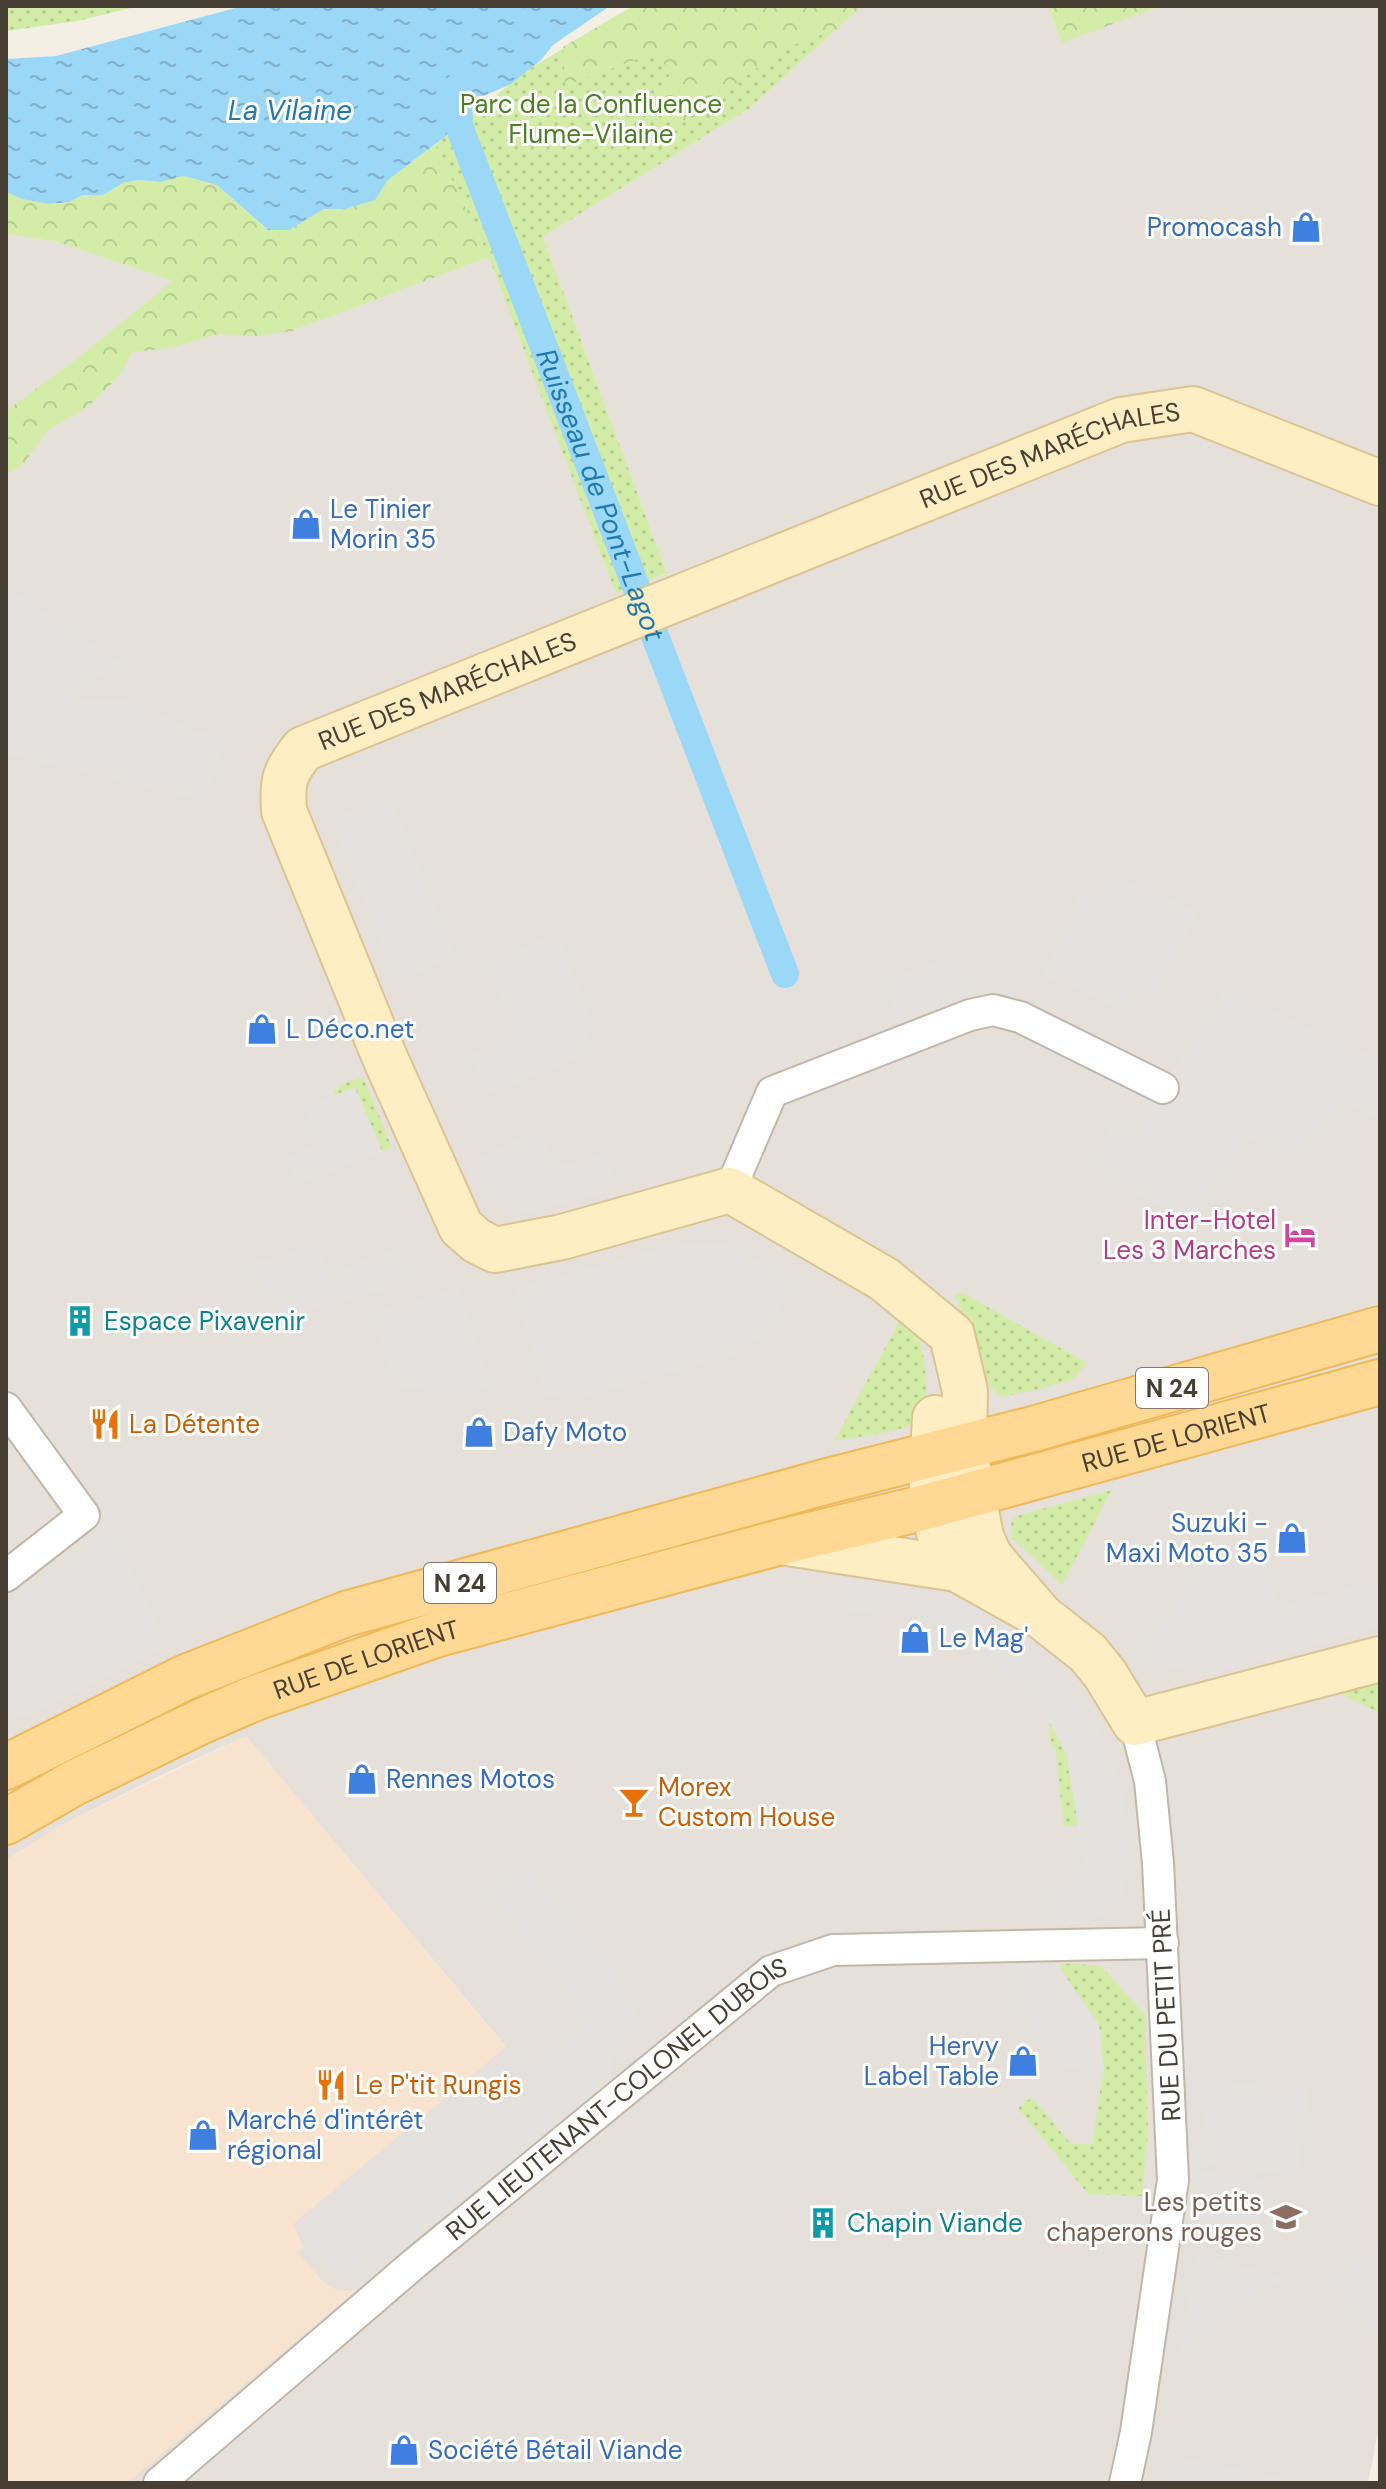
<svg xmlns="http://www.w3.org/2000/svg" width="1386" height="2489" viewBox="0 0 1386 2489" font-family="'DM Sans',sans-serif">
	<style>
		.commercial { fill: #f8e4ce }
		.industrial { fill: #e6e0da }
		.grass { fill: url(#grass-dots) }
		.forest { fill: url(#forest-crowns) }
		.parking { fill: #e5e1de }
		.water { fill: url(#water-ripples) }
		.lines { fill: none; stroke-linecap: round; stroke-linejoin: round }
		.canal { stroke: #9bd7f7; stroke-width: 28 }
		.street-casing { stroke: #c1b6a7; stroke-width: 34 }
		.secondary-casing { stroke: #dcc392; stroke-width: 48 }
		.primary-casing { stroke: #efb858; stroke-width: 48 }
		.street { stroke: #fff; stroke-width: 30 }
		.secondary { stroke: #ffedc4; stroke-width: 44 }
		.primary { stroke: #ffd993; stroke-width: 44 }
		.labels { text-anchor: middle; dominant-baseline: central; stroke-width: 6; stroke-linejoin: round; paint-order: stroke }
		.shield { fill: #fff; stroke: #7e7871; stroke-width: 2 }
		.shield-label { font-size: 24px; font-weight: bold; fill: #473e34 }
		.park-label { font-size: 26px; fill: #4b7f21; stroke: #fff }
		.shop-label { font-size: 26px; fill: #366cbe; stroke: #fff; text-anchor: start }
		.street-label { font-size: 26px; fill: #473e34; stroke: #fff }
		.hotel-label { font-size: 26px; fill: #b23c85; stroke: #fff; text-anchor: end }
		.culture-label { font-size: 26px; fill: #0d838f; stroke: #fff; text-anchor: start }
		.food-label { font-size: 26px; fill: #c56008; stroke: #fff; text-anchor: start }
		.education-label { font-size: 26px; fill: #785e54; stroke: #fff; text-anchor: end }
		.water-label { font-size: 28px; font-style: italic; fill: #207aad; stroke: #fff }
	</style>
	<defs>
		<pattern id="grass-dots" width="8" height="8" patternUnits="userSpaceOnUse" patternTransform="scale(2)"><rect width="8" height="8" fill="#d3eda9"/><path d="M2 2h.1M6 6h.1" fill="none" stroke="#b6cc92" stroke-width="1.8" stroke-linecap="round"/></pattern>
		<pattern id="forest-crowns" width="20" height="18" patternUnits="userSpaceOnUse" patternTransform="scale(2)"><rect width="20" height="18" fill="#d3eda9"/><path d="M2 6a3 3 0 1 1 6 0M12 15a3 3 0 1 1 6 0" fill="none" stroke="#b6cc92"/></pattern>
		<pattern id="water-ripples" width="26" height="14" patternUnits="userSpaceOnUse" patternTransform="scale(2)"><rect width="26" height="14" fill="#9bd7f7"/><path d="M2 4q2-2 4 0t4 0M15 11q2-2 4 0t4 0" fill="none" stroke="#80b0c9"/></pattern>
	</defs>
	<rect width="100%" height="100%" fill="#f4efe5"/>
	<path class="commercial" d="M246 1736 506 2048 294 2223 348 2291 358 2288 127 2483H6V1860L60 1826Z"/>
	<path class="industrial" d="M862 6H1048L1062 42 1161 6H1380V2422L1368 2483H127L356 2290 340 2291 325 2284 299 2253 303 2248 294 2223 506 2047 246 1736 159 1776 60 1826 6 1860V234L58 242 200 275 291 331 489 257 617 594 667 573 543 237 749 109Z"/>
	<path class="grass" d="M6 6H139L78 21 6 31Z
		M633 6H862L749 109 543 237 667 573 616 594 489 258 435 145 526 71Z
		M363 1077 392 1147 382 1151 355 1088 335 1095 334 1092 342 1084Z
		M963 1293 1087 1363 1074 1379 1041 1389 1001 1397 986 1382 966 1320 954 1295Z
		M903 1315C929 1340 926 1381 927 1414 915 1432 856 1437 834 1441Z
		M1112 1490 1062 1585 1012 1538 1011 1521 1016 1516Z
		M1379 1681 1380 1713 1331 1690Z
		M1052 1723 1066 1753 1079 1825 1064 1827 1055 1747H1051L1049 1724Z
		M1060 1963 1101 1966 1145 2015 1148 2132 1142 2196 1088 2194 1018 2108 1032 2097 1070 2143 1092 2145 1103 2071 1101 2034 1061 1970Z"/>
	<path class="forest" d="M633 6H862L837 29 782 49 680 125 645 108 673 71 651 54 565 86 563 47Z
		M1048 6H1161L1062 43Z
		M435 145 489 257 292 331 255 336 218 334 172 348 133 352 118 377 88 407 48 430 21 467 6 474V411L74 361 173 281 58 242 6 234V192L22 199 48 204 69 202 83 195H103L123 183 138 180 161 182 183 176 217 185 267 230H289L324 209H346L374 200 387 181Z"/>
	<path class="parking" d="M6 587 124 665 125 667 71 688 76 701 136 698 139 706 198 732 226 736 205 801 6 754Z
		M389 795 457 957 396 980 330 820Z
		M1107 877 1139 886 1198 912 1156 1002 1136 992 1127 1011 1043 975 1084 884 1102 892Z
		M558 933 593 1024 581 1058 487 1095 470 1055 516 1035 486 963Z
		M955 956 971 993 897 1021 883 981Z
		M1225 989 1380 1060V1121L1346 1102 1292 1163 1274 1148 1249 1140 1192 1222 1092 1170 1114 1117 1137 1128Z
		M355 1088 382 1151 298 1185 286 1158 319 1144 303 1106Z
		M542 1130 553 1168 607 1152 618 1189 522 1214 475 1187 465 1163Z
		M705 1242 738 1248 795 1283 763 1338 752 1340 734 1355 576 1399 571 1392 546 1397 514 1289 668 1247Z
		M317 1245 330 1274 400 1248 412 1272 393 1288 283 1317 242 1266Z
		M458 1288 490 1386 458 1395 394 1385 373 1313Z
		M114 1530 167 1647 26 1716 6 1712V1623L12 1618 6 1608V1602Z
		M1263 1548 1280 1607 1380 1579V1627L1207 1675 1148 1661 1138 1650 1154 1628 1157 1629 1199 1566Z
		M845 1581 884 1582 918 1587 973 1602 998 1615 1024 1634 1066 1678 1100 1731 1122 1790 1130 1846 1128 1874 1122 1895 1109 1910 1084 1924 1050 1925 1048 1881 1069 1880 1084 1862 1066 1753 1027 1679 1007 1681 928 1619 901 1607 849 1613Z
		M525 1861 621 1975 643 2028 613 2051 610 2078 565 2117 385 2263 377 2253 359 2269 367 2279 341 2281 308 2249 295 2224 510 2046 527 2066 585 2019 559 1987 561 1984 485 1897Z
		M1015 1962 1060 1963 1061 1970 1098 2023 1101 2034 1103 2071 1062 2068 1014 2009Z
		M1200 2078 1264 2087 1308 2088V2102L1297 2176 1207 2164 1210 2139 1204 2128Z
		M1200 2171 1267 2180 1256 2245 1199 2230Z
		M1380 2242V2343L1375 2342 1326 2278Z
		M1197 2254 1284 2278 1179 2356Z
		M1169 2456 1285 2479 1284 2483H1164Z"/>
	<path class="water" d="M243 6H610L553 45 541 60 511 84 479 98 459 126 387 181 375 200 346 209H324L289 230H268L217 185 183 176 161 182 138 180 123 183 103 195H83L69 202 48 204 22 199 6 192V59L56 56Z"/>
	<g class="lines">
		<path class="canal" id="s1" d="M458 87 459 126 785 974"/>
		<defs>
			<g id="street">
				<path d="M730 1190 772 1092 970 1015 993 1010 1020 1017 1163 1088"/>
				<path d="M6 1408 84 1515 6 1576"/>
				<path id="s2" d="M159 2483 415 2263 771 1971 833 1950 1163 1943"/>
				<path d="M1125 2483 1136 2432 1173 2180 1158 1863 1150 1781 1135 1723"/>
			</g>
			<g id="secondary">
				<path d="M935 1418C932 1476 923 1517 957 1569"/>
				<path d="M781 1542 957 1569 1041 1616 1088 1653 1105 1674 1135 1723 1380 1659"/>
				<path id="s3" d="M1041 1616 990 1557 981 1537 964 1447 965 1391 952 1335 884 1279 730 1190 562 1237 495 1250 477 1241 461 1227 385 1058 284 811C282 781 284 773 303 749L1121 420 1193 409 1380 483"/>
			</g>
			<g id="primary">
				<path d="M6 1767 186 1677 346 1614 828 1481 1033 1429 1380 1329"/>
				<path id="s4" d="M6 1822 74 1783 202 1721 255 1698 438 1634 781 1542 918 1509 1380 1382"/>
			</g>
		</defs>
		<use href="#street" class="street-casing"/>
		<use href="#secondary" class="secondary-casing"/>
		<use href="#primary" class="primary-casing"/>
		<use href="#street" class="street"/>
		<use href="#secondary" class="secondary"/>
		<use href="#primary" class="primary"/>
	</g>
	<defs>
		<symbol id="shop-bare" viewBox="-9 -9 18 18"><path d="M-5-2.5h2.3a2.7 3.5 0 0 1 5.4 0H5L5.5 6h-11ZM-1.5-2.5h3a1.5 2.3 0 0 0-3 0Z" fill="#3f7fe0" stroke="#fff" stroke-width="2.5" paint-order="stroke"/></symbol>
		<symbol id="hotel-bare" viewBox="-9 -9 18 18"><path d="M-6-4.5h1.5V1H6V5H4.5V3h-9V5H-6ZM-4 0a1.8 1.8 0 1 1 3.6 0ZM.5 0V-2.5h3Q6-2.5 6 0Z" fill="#d1479c" stroke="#fff" stroke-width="2.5" paint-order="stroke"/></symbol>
		<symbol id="building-bare" viewBox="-9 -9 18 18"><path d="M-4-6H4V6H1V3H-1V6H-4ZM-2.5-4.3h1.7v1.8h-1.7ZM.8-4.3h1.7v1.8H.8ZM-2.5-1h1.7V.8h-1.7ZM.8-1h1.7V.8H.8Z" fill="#0f9aa8" stroke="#fff" stroke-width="2.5" paint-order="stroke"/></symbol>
		<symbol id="restaurant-bare" viewBox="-9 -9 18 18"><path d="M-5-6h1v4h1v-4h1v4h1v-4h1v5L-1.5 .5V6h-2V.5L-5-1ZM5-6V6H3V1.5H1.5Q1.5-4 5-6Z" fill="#e8710a" stroke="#fff" stroke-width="2.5" paint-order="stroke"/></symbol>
		<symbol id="bar-bare" viewBox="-9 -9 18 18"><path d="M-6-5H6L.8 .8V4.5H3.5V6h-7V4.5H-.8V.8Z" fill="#e8710a" stroke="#fff" stroke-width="2.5" paint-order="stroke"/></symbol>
		<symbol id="school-bare" viewBox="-9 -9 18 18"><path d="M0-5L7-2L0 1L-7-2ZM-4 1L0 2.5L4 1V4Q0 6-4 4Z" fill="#8d6e63" stroke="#fff" stroke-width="2.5" paint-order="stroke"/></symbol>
	</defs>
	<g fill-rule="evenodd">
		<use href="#shop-bare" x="1284" y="205" width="44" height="44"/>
		<use href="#shop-bare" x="284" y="502" width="44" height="44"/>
		<use href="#shop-bare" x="240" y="1007" width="44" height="44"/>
		<use href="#hotel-bare" x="1278" y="1213" width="44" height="44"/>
		<use href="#building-bare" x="58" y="1299" width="44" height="44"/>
		<use href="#restaurant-bare" x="83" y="1402" width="44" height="44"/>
		<use href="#shop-bare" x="457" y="1410" width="44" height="44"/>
		<use href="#shop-bare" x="1270" y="1516" width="44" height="44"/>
		<use href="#shop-bare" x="893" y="1616" width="44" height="44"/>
		<use href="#shop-bare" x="340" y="1757" width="44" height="44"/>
		<use href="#bar-bare" x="612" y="1780" width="44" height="44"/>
		<use href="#shop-bare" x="1001" y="2039" width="44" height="44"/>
		<use href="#restaurant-bare" x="309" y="2063" width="44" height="44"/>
		<use href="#shop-bare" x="181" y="2113" width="44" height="44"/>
		<use href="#school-bare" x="1264" y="2195" width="44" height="44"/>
		<use href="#building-bare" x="801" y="2201" width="44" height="44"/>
		<use href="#shop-bare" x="382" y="2428" width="44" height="44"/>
	</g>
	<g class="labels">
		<g class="shield">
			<rect x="1136" y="1368" width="72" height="40" rx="6"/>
			<rect x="424" y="1563" width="72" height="40" rx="6"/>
		</g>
		<g class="shield-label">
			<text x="1172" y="1388">N 24</text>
			<text x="460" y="1583">N 24</text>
		</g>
		<g class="park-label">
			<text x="591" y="104">Parc de la Confluence<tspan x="591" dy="30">Flume-Vilaine</tspan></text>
		</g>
		<g class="shop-label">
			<text x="1282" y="227" text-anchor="end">Promocash</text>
			<text x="330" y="509">Le Tinier<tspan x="330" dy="30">Morin 35</tspan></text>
			<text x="286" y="1029">L Déco.net</text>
			<text x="503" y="1432">Dafy Moto</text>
			<text x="1268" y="1523" text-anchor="end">Suzuki -<tspan x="1268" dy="30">Maxi Moto 35</tspan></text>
			<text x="939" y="1638">Le Mag'</text>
			<text x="386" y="1779">Rennes Motos</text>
			<text x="999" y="2046" text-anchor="end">Hervy<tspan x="999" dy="30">Label Table</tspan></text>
			<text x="227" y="2120">Marché d'intérêt<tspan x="227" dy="30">régional</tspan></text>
			<text x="428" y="2450">Société Bétail Viande</text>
		</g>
		<g class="street-label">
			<text stroke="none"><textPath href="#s3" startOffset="2178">RUE DES MARÉCHALES</textPath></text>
			<text stroke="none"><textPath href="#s3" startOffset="1530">RUE DES MARÉCHALES</textPath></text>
			<text stroke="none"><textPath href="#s4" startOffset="1236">RUE DE LORIENT</textPath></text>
			<text stroke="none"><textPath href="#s4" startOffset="396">RUE DE LORIENT</textPath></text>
			<text transform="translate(1166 2015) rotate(-93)">RUE DU PETIT PRÉ</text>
			<text stroke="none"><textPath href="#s2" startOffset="598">RUE LIEUTENANT-COLONEL DUBOIS</textPath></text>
		</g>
		<g class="hotel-label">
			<text x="1276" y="1220">Inter-Hotel<tspan x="1276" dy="30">Les 3 Marches</tspan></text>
		</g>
		<g class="culture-label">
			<text x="104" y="1321">Espace Pixavenir</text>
			<text x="847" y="2223">Chapin Viande</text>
		</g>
		<g class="food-label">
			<text x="129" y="1424">La Détente</text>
			<text x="658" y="1787">Morex<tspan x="658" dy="30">Custom House</tspan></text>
			<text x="355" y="2085">Le P'tit Rungis</text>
		</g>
		<g class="education-label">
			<text x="1262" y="2202">Les petits<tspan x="1262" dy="30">chaperons rouges</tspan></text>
		</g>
		<g class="water-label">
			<text x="290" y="110">La Vilaine</text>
			<text stroke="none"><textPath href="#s1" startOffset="434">Ruisseau de Pont-Lagot</textPath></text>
		</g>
	</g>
	<rect width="1386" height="2489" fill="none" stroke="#473e34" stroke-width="16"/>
</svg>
